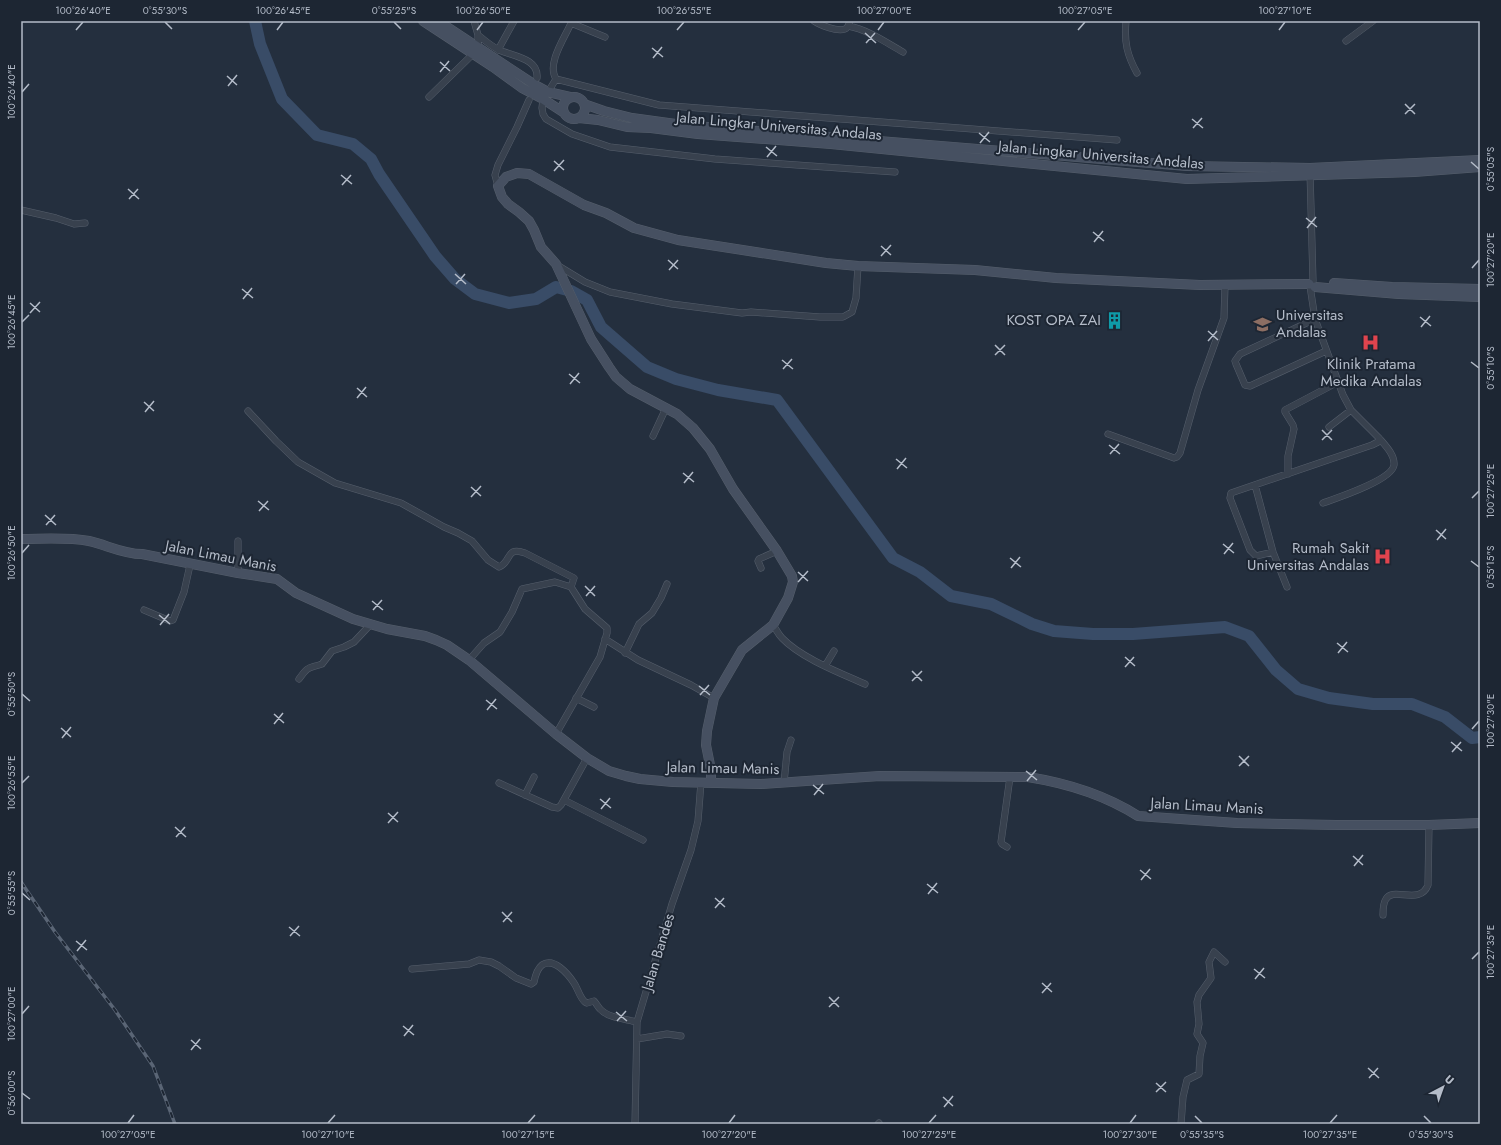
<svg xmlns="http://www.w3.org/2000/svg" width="1501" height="1145" viewBox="0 0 1501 1145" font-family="Jost,sans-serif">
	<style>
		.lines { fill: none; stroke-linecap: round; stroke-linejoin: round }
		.river { stroke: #394c67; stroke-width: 12 }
		.street-casing { stroke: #565f6c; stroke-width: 7 }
		.secondary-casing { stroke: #565f6c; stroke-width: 10 }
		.street { stroke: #38414e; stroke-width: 6 }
		.secondary { stroke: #465061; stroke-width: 9 }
		.rail-casing { stroke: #5a6575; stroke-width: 3.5 }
		.rail { stroke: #1d2633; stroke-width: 2; stroke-dasharray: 6; stroke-linecap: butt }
		.ticks { fill: none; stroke: #b4bcc9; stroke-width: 1.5 }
		.labels { text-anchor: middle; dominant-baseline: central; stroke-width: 4; stroke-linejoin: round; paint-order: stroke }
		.street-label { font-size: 15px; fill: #b4bcc9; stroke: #1d2633 }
		.poi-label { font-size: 15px; fill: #b4bcc9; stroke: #1d2633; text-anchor: end }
		.neatline { fill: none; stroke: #b4bcc9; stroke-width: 1.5 }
		.ticks-label { font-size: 10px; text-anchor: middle; fill: #b4bcc9 }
	</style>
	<rect width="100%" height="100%" fill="#242f3e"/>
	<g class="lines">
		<path class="river" d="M255 21 260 44 282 99 317 135 353 144 371 159 379 174 435 256 455 279 475 294 509 303 536 299 556 287 571 291 587 300 601 327 647 367 676 379 718 390 777 400 893 558 920 572 951 596 991 604 1032 624 1054 631 1093 634H1133L1225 627 1249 636 1276 670 1298 689 1329 698 1373 704H1412L1445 717 1472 738 1480 737"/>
		<defs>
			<path id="street" d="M474 21 478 35V47
				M814 21C820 25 837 32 845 29 848 28 849 24 850 21
				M1126 21C1124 42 1127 55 1137 73
				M571 23 605 37
				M848 26C869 30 885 42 903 52
				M478 35C484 40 491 46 499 50 512 56 539 58 537 78
				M1346 41 1373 21
				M498 50 514 21
				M556 79C546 63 566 36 572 21
				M548 92 556 79 659 105 1117 140
				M429 97 473 54
				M543 99 542 108 543 114 546 119 572 134 610 147 715 159 895 172
				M1310 172 1313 281
				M498 186 495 175 498 165 517 127 529 100
				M21 210 56 218 74 224 85 223
				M557 265 585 282 610 292 672 304 742 313 751 312 820 317H843L852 312 856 298 858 266
				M1315 319 1240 354 1235 361 1236 364 1245 385 1250 386 1326 351
				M248 411 276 441 298 462 335 483 401 503 444 527 458 533 472 541 488 560 499 567C512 562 505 546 525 553L574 578 571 587
				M1329 427 1351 410
				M1108 434 1174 458 1177 457 1180 453 1198 390 1224 318 1225 285
				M653 436 666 408
				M1288 474V456L1294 429 1293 425 1285 412V410L1338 382
				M1255 485 1273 552 1287 587
				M1323 503C1337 498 1392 480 1394 465 1395 455 1385 445 1379 438
				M238 541V573
				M1273 552 1256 556 1250 550 1230 498 1231 493 1372 445 1378 442 1379 438 1351 410 1343 395 1315 319 1310 286
				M761 568 758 561 759 559 777 551
				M144 610 170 621 173 620 184 592 190 565
				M773 625C776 629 778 634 782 638 801 658 840 673 865 684
				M605 639 638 660 691 685 714 698
				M625 653 639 624 652 613 661 598 667 584
				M469 660 484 643 500 632 512 612 522 589 555 582 571 587 585 609 607 628V633L600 657 556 734
				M825 666 834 651
				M299 679C309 665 308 669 322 664L332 651 344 647 354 642 370 625
				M576 698 594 707
				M499 783 552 807 558 808 561 805 587 758
				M784 783 787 752 791 740
				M525 795 534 777
				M564 800 643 840
				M1007 847 1002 844 1001 842 1010 777
				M1383 915C1383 910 1383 903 1386 899 1393 886 1420 906 1428 885L1429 825
				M412 969 469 964 479 960 491 962 499 966 516 978 531 984 534 982C535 977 537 969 542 965 554 957 568 974 574 983 578 989 580 998 585 1002L587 1003 594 1001C596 1003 598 1007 600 1009 608 1018 626 1019 637 1022
				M637 1039 667 1034 681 1036
				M635 1124 637 1022 672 904 691 850 698 821 701 782
				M878 1124 879 1123
				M1181 1124 1183 1097 1187 1080 1199 1074 1200 1056 1203 1043 1197 1034 1199 1024 1197 1002 1199 995 1211 978 1209 962 1214 952 1225 962"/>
			<path id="secondary" d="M423 21 493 67 522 88 543 99 563 112
				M438 21 535 85 548 92 570 97
				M563 108a11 11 0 1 1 22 0a11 11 0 1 1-22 0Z
				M584 104 604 111 632 118 683 125 1187 166 1310 168 1480 160
				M579 118 598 120 627 127 651 128 698 134 831 144 1187 179 1414 172 1480 167
				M1334 283 1392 287 1480 289
				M1315 287 1399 294 1480 297
				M21 539C43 539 67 537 89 541 107 545 123 554 142 554L238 573 277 579 296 593 353 619 387 629 425 636 436 640 447 645 469 660 556 734 587 758 609 771 626 776 640 779 673 782 761 784 880 776 1028 777C1066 783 1105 795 1138 816L1237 823 1336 825H1429L1480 823
				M711 782V770L706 745 707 731 714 698 742 650 773 625 788 598 793 582 792 576 777 551 733 489 710 449 693 428 677 414 630 389 616 377 609 367 591 339 556 264 541 247 534 230 529 221 519 212 508 204 502 197 498 186 506 177 517 173 529 174 584 205 606 213 634 228 678 240 826 263 858 266 975 270 1056 278 1200 285 1309 284"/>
		</defs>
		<use href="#street" class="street-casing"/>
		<use href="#secondary" class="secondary-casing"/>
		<use href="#street" class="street"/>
		<use href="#secondary" class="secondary"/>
		<defs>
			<path id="rail" d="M21 882 55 932 115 1010 153 1066 175 1124"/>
		</defs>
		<use href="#rail" class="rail-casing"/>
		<use href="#rail" class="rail"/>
	</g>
	<path class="ticks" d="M165 22 172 29M394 22 401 29M76 30 83 22M277 30 283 22M477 30 483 22M677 30 684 22M878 30 884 22M1078 30 1085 22M1279 30 1285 22M865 33 876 43M866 43 875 33M652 48 663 57M653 58 662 47M440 62 450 71M440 72 449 61M227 76 237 85M228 86 237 75M22 92 29 84M1405 104 1415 114M1405 114 1415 104M1192 119 1203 128M1193 128 1202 118M979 133 990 142M980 143 989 132M766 147 777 156M767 157 776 146M554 161 564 170M1471 162 1479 169M554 171 564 160M341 175 352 184M342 185 351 175M128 189 139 199M129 199 138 189M1306 218 1317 227M1307 228 1316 217M1093 232 1104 241M1094 242 1103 231M881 246 891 255M881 256 891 245M668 260 678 269M1472 268 1479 260M669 270 678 260M455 274 466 284M456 284 465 274M242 289 253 298M243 299 252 288M30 303 40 312M30 313 40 302M1420 317 1431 326M22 322 29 315M1421 327 1430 316M1208 331 1218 340M1208 341 1217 331M995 345 1005 355M995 355 1005 345M782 360 793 369M1471 362 1479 368M783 369 792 359M569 374 580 383M570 384 579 373M357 388 367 397M357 398 366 387M144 402 154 411M145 412 154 401M1322 430 1332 440M1322 440 1332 430M1109 445 1120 454M1110 454 1119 444M896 459 907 468M897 469 906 458M683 473 694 482M684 483 693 472M471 487 481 496M471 497 481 486M1472 498 1479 491M258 501 269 510M259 511 268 501M45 515 56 525M46 525 55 515M1436 530 1446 539M1437 540 1446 529M1223 544 1234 553M22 553 29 545M1224 554 1233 543M1010 558 1021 567M1471 561 1479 567M1011 568 1020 557M798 572 808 581M798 582 808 571M585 586 595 596M586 596 595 586M372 601 383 610M373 610 382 600M159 615 170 624M160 625 169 614M1337 643 1348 652M1338 653 1347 642M1125 657 1135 666M1125 667 1134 657M912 671 922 681M912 681 922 671M699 686 710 695M22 694 30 701M700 695 709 685M486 700 497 709M487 710 496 699M274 714 284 723M274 724 283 713M61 728 71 737M1472 729 1479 721M62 738 71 727M1451 742 1462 751M1452 752 1461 742M1239 756 1249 766M1239 766 1249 756M1026 771 1037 780M1027 781 1036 770M22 783 29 776M813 785 824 794M814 795 823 784M600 799 611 808M601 809 610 798M388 813 398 822M388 823 398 812M175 827 186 837M176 837 185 827M1353 856 1363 865M1354 866 1363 855M1140 870 1151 879M1141 880 1150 869M927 884 938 893M22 893 30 900M928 894 937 883M715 898 725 907M715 908 724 898M502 912 512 922M503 922 512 912M289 927 300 936M290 936 299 926M76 941 87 950M77 951 86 940M1472 959 1479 952M1254 969 1265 978M1255 979 1264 968M1042 983 1052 992M1042 993 1051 983M829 997 839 1007M829 1007 839 997M616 1012 627 1021M22 1014 29 1006M617 1021 626 1011M403 1026 414 1035M404 1036 413 1025M191 1040 201 1049M191 1050 200 1039M1368 1068 1379 1078M1369 1078 1378 1068M1156 1083 1166 1092M1156 1092 1166 1082M22 1093 30 1099M943 1097 953 1106M944 1107 953 1096M1195 1116 1202 1123M1424 1116 1431 1123M128 1123 134 1115M328 1123 335 1115M528 1123 535 1115M729 1123 735 1115M929 1123 936 1115M1130 1123 1136 1115M1330 1123 1337 1115"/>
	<defs>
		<symbol id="building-bare" viewBox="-9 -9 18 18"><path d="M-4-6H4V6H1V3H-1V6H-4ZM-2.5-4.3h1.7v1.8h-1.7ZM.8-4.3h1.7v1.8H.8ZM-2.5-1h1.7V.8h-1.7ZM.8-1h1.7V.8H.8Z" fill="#0f9aa8" stroke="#1d2633" stroke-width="2.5" paint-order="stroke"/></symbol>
		<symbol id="university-bare" viewBox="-9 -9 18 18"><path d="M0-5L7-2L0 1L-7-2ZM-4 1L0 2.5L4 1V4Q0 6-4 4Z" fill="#8d6e63" stroke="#1d2633" stroke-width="2.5" paint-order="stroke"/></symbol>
		<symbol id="hospital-bare" viewBox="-9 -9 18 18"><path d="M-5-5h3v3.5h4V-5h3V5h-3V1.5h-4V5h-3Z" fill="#e0444e" stroke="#1d2633" stroke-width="2.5" paint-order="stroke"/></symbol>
	</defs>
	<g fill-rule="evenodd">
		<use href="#building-bare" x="1102" y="308" width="25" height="25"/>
		<use href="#university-bare" x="1250" y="312" width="25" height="25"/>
		<use href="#hospital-bare" x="1358" y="330" width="25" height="25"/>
		<use href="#hospital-bare" x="1370" y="544" width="25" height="25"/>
	</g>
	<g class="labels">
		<g class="street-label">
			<text transform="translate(779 126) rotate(5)">Jalan Lingkar Universitas Andalas</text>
			<text transform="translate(1101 155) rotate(5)">Jalan Lingkar Universitas Andalas</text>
			<text transform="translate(221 556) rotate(11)">Jalan Limau Manis</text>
			<text transform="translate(723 768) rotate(1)">Jalan Limau Manis</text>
			<text transform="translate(1207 806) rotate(3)">Jalan Limau Manis</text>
			<text transform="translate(658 952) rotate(-73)">Jalan Bandes</text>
		</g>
		<g class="poi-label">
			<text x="1276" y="315" text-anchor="start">Universitas<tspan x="1276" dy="17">Andalas</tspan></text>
			<text x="1101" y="320">KOST OPA ZAI</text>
			<text x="1371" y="364" text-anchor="middle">Klinik Pratama<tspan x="1371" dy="17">Medika Andalas</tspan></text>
			<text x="1369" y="548">Rumah Sakit<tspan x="1369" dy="17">Universitas Andalas</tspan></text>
		</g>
	</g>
	<rect width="1501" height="1145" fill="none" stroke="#1d2633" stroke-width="44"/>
	<g transform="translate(1443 1087) rotate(41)" stroke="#1d2633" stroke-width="3" paint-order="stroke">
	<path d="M0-3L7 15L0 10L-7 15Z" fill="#b4bcc9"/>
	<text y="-6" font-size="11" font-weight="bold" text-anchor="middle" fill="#b4bcc9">U</text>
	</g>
	<rect x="22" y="22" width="1457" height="1101" class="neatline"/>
	<g class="ticks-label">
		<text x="83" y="14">100°26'40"E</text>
		<text x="165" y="14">0°55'30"S</text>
		<text x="283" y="14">100°26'45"E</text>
		<text x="394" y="14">0°55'25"S</text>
		<text x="483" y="14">100°26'50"E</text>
		<text x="684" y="14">100°26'55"E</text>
		<text x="884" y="14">100°27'00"E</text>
		<text x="1085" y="14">100°27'05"E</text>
		<text x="1285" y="14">100°27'10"E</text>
		<text transform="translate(11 92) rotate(-90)" y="4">100°26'40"E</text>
		<text transform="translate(1490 169) rotate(-90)" y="4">0°55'05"S</text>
		<text transform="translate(1490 260) rotate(-90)" y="4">100°27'20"E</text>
		<text transform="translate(11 322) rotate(-90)" y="4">100°26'45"E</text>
		<text transform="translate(1490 368) rotate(-90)" y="4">0°55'10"S</text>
		<text transform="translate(1490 491) rotate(-90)" y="4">100°27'25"E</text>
		<text transform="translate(11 553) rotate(-90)" y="4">100°26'50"E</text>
		<text transform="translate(1490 567) rotate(-90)" y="4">0°55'15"S</text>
		<text transform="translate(11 694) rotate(-90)" y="4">0°55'50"S</text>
		<text transform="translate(1490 721) rotate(-90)" y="4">100°27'30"E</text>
		<text transform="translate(11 783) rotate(-90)" y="4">100°26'55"E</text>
		<text transform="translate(11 893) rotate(-90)" y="4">0°55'55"S</text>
		<text transform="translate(1490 952) rotate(-90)" y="4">100°27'35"E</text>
		<text transform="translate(11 1014) rotate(-90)" y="4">100°27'00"E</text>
		<text transform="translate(11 1093) rotate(-90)" y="4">0°56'00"S</text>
		<text x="128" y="1138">100°27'05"E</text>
		<text x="328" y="1138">100°27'10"E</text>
		<text x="528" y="1138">100°27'15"E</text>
		<text x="729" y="1138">100°27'20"E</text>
		<text x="929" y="1138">100°27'25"E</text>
		<text x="1130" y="1138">100°27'30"E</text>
		<text x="1202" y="1138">0°55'35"S</text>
		<text x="1330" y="1138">100°27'35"E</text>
		<text x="1431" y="1138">0°55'30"S</text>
	</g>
</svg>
